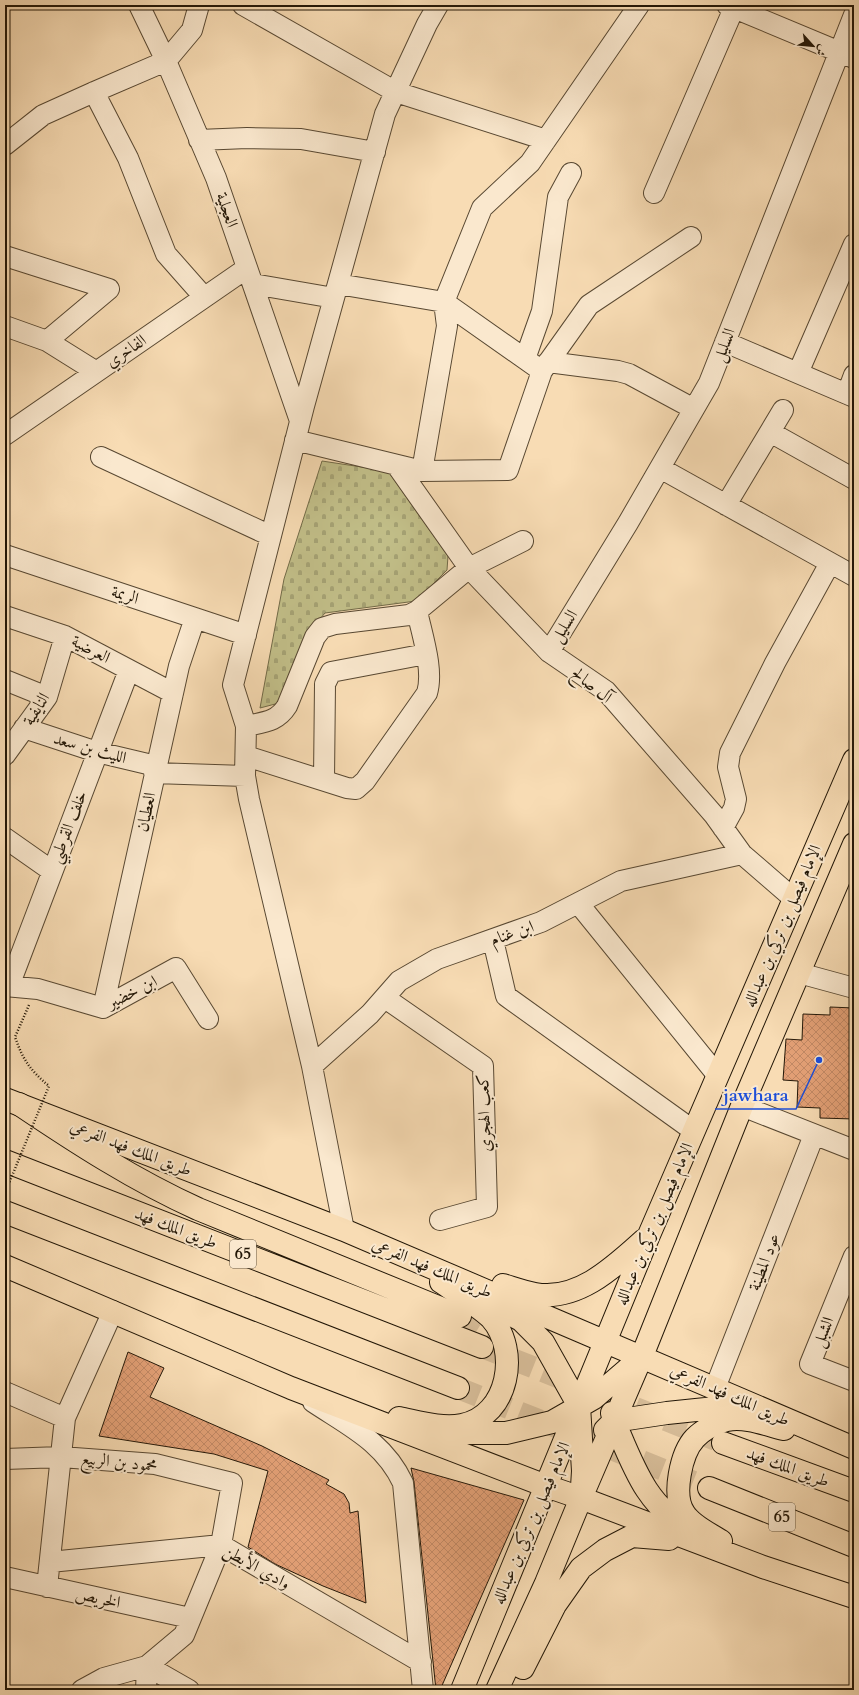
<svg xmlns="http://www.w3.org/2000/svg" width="859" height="1695" viewBox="0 0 859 1695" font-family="Cardo,Amiri,serif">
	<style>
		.cemetery { fill: url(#cemetery-stones); stroke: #726b48 }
		.building { fill: url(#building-cross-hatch); stroke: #231707 }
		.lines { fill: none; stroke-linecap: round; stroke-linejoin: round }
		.highway-tunnel { stroke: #d8be9a; stroke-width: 22; stroke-dasharray: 22 11; stroke-linecap: butt }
		.minor-casing { stroke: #584832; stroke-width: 22 }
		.major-casing { stroke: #231707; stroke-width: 24 }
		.highway-casing { stroke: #231707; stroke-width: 24 }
		.path { stroke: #231707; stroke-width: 2.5; stroke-dasharray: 1 2; stroke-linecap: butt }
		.minor { stroke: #fae8ce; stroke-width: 20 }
		.major { stroke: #f8dcb4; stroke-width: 22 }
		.highway { stroke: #f8dcb4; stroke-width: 22 }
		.path-bridge { stroke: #231707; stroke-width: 2.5; stroke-dasharray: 1 2; stroke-linecap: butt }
		.labels { text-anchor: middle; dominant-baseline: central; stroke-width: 4; stroke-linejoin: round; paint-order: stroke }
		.shield { fill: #fae8ce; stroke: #645643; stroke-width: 1 }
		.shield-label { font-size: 16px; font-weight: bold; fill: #231707 }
		.street-label { font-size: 17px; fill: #231707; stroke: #fae8ce }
		.leader { fill: none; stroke: #1d4ed8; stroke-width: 1.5 }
		.callout-dot { fill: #1d4ed8; stroke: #fae8ce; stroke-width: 1.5 }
		.callout-label { font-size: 18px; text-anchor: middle; font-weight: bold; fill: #1d4ed8; stroke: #fae8ce; stroke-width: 4; stroke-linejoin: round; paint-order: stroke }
	</style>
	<defs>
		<pattern id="cemetery-stones" width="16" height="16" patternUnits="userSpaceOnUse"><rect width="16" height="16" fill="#c2bf89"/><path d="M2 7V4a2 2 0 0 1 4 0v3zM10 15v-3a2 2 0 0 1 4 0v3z" fill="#a6a375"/></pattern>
		<pattern id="building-cross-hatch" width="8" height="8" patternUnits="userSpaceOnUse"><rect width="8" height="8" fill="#e3a076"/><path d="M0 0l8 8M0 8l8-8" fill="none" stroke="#c28965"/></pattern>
	</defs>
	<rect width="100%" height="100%" fill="#f8dcb4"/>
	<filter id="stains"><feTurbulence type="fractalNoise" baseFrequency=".005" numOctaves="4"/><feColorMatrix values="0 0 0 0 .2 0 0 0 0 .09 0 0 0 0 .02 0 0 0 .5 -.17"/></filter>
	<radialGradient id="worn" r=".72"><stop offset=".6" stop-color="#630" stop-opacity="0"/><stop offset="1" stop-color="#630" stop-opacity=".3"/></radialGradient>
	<path class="cemetery" d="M322 461 388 471 448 556 447 570 416 601 325 613 309 632 279 703 260 708 284 579Z"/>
	<path class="building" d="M830 1007 854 1008V1119L820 1118V1108L797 1107 798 1081 783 1080 786 1039 802 1040 803 1014 830 1015Z
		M128 1352 164 1368 150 1397 262 1446 329 1480 326 1484 344 1494 349 1503 350 1513 358 1511 366 1603 323 1586 275 1564 248 1547 268 1471 214 1454 99 1436Z
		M411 1468 524 1500 440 1690H436L414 1482Z"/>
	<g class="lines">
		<path class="highway-tunnel" d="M460 1316 513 1348
			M482 1347 716 1440
			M458 1388 709 1488"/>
		<defs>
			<path id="minor" d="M139 5 166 61 216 178 300 421
				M243 5 396 92 546 140
				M727 5 854 58
				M94 92 128 158 166 254 204 297
				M199 140 247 138 301 139 375 152
				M5 145 43 115 94 92 166 61 192 30 199 5
				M654 193 734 8
				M5 256 109 289 47 341
				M253 284 334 298
				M338 284 444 302 542 371
				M5 326 47 341 95 371
				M725 342 854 397
				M525 359 542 311 558 197 571 173
				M548 362 618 371 629 374 694 409
				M798 373 854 244
				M847 394 854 375
				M770 432 854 479
				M5 435 247 268
				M295 440 422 471 508 470 542 371 589 305 691 237
				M101 457 271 536
				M397 466 469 568 549 652 606 691 714 815 742 854 794 899
				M660 468 854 576
				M422 471 447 326 444 302 482 208 530 163 639 5
				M726 505 783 410
				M5 555 246 635
				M5 616 65 636 173 693
				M549 652 628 523 709 383 854 15
				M5 680 47 697
				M246 726C264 722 277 722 287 706L315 637 322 628 335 624 409 615 417 611 469 568 523 541
				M24 728 97 752 156 766
				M5 755 47 697 65 636
				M246 756 347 788 356 789 365 781 427 693C434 670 422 635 417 611
				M154 773 245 776
				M324 780 325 684 331 672 426 654
				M723 828 734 808 736 799 728 767 730 753 775 663 830 563
				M5 838 52 871
				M578 903 718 1076
				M493 940 506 996 694 1131
				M799 973 854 988
				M5 986 38 989 103 1008 176 968 208 1019
				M9 986 129 670
				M385 998 483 1066 487 1207 440 1220
				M103 1008 179 666 195 618
				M312 1066 370 1014 399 981 437 959 541 922 621 881 742 854
				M742 1106 854 1150
				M344 1230 312 1066 249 799 245 776 246 726 233 685 304 406 385 114 427 24 438 5
				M854 1256 810 1364 854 1381
				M715 1388 814 1135
				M5 1392 65 1418
				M313 1402C349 1426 384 1442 403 1483L423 1690
				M5 1459 61 1457 155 1464 232 1483 221 1545 184 1635 147 1666 104 1678 82 1690
				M50 1562 221 1545 421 1662
				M5 1577 190 1618
				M47 1587 65 1418 113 1311
				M146 1690 147 1666 189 1690"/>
			<path id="major" d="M5 1099 344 1230 854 1448
				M5 1266 291 1388 546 1486 581 1498 763 1567 854 1597
				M503 1285C513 1288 524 1292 535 1294 578 1302 615 1266 644 1240
				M500 1309 521 1320 543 1342 579 1406 583 1471 582 1487
				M612 1413 614 1421C633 1465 646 1507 691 1530
				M399 1418C419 1422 442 1429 462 1425 509 1416 520 1350 491 1318 480 1307 454 1291 441 1282
				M605 1430 614 1421 667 1413 725 1407 746 1411
				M455 1433H506L552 1422 594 1398 637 1361
				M721 1541C709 1533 692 1526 684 1513 672 1495 681 1453 695 1438 703 1430 716 1423 727 1420 745 1416 767 1425 784 1429
				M523 1668 555 1605 581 1568 605 1550 632 1536 669 1539
				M462 1690 649 1235 854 760
				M497 1690 546 1583 581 1498 642 1356 742 1106 854 844"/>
			<path id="highway" d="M19 1104C77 1143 134 1180 198 1209L460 1316
				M5 1161 482 1347
				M5 1212 458 1388
				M723 1443 854 1491
				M709 1488 854 1546"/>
		</defs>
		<use href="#minor" class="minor-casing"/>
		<use href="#major" class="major-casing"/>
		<use href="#highway" class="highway-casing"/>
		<path class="path" d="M29 1005 15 1037C23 1060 30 1070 49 1086"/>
		<use href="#minor" class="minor"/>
		<use href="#major" class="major"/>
		<use href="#highway" class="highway"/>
		<path class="path-bridge" d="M5 1193 49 1086"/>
	</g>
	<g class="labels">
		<g class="shield">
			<rect x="230" y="1240" width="26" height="28" rx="3"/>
			<rect x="769" y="1503" width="26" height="28" rx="3"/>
		</g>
		<g class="shield-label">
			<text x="243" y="1254">65</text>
			<text x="782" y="1517">65</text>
		</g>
		<g class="street-label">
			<text transform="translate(227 210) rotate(71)">العجلية</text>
			<text transform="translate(724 345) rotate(-69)">السليل</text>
			<text transform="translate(126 351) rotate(-34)">الفاخري</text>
			<text transform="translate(125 595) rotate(18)">الريمة</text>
			<text transform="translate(564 626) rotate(-58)">السليل</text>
			<text transform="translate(91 649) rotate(28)">العرضية</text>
			<text transform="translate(592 685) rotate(39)">آل صالح</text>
			<text transform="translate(36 709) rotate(-58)">النايفية</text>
			<text transform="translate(90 748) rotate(16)">الليث بن سعد</text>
			<text transform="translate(146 812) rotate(-78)">العطيان</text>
			<text transform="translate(68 827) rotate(-69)">خلف القرطبي</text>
			<text transform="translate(782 926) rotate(-67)">الإمام فيصل بن تركي بن عبدالله</text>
			<text transform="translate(512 933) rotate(-19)">ابن غنام</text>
			<text transform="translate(132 992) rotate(-27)">ابن خضير</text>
			<text transform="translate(484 1113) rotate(-92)">كعب الهجري</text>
			<text transform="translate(131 1148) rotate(21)">طريق الملك فهد الفرعي</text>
			<text transform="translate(654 1224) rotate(-67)">الإمام فيصل بن تركي بن عبدالله</text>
			<text transform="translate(176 1228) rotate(21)">طريق الملك فهد</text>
			<text transform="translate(764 1262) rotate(-69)">عود المطينة</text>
			<text transform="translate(432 1268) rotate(23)">طريق الملك فهد الفرعي</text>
			<text transform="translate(823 1332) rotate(-68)">الشبل</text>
			<text transform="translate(730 1395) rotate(24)">طريق الملك فهد الفرعي</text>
			<text transform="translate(119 1462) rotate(6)">محمود بن الربيع</text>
			<text transform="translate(788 1467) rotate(20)">طريق الملك فهد</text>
			<text transform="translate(531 1523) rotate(-67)">الإمام فيصل بن تركي بن عبدالله</text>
			<text transform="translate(257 1567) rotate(29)">وادي الأبطن</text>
			<text transform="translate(98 1598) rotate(12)">الخريص</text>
		</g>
	</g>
	<path class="leader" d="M819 1060L796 1109H715"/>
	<circle class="callout-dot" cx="819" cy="1060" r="4"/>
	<g class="callout-label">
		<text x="756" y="1101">jawhara</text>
	</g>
	<rect width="859" height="1695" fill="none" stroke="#f8dcb4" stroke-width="20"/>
	<rect x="6" y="6" width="847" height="1683" fill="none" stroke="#231707" stroke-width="2"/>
	<rect x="10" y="10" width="839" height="1675" fill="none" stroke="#231707"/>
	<g transform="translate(813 46) rotate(117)" stroke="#fae8ce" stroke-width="3" paint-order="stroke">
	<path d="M0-3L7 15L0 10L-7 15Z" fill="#231707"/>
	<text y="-6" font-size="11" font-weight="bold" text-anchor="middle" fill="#231707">ش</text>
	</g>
	<rect width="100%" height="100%" filter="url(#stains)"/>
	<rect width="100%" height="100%" fill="url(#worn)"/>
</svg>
